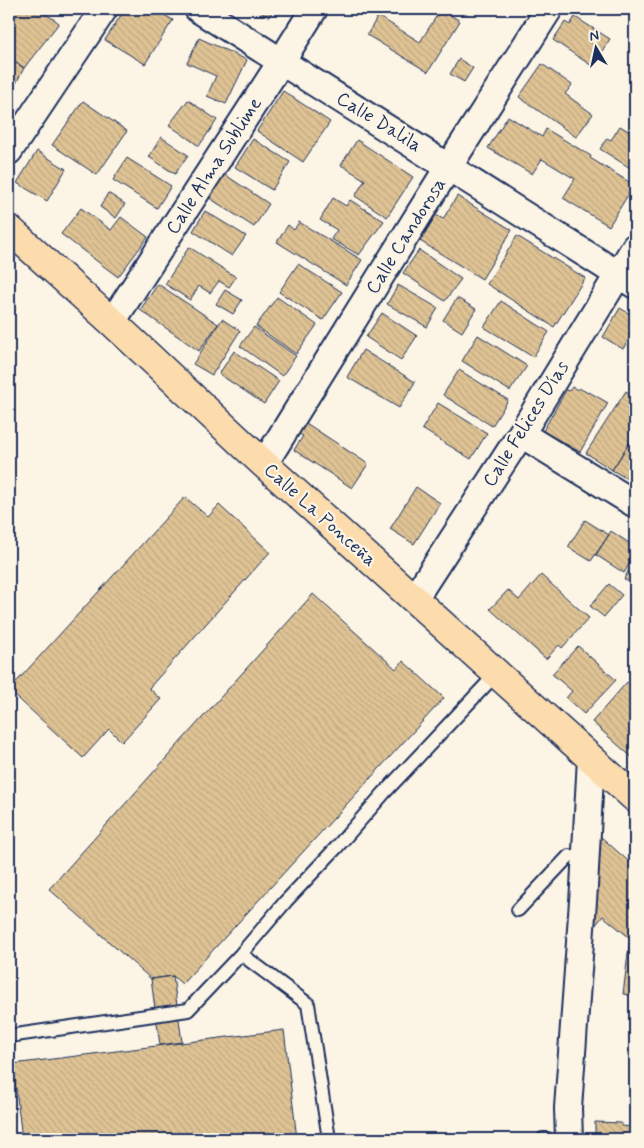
<svg xmlns="http://www.w3.org/2000/svg" width="644" height="1148" viewBox="0 0 644 1148" font-family="Mynerve,sans-serif">
	<style>
		.building { fill: url(#building-back-hatch); stroke: #1b2f5e }
		.lines { fill: none; stroke-linecap: round; stroke-linejoin: round }
		.lane-casing { stroke: #1b2f5e; stroke-width: 16 }
		.street-casing { stroke: #1b2f5e; stroke-width: 30 }
		.primary-casing { stroke: #1b2f5e; stroke-width: 31 }
		.lane { stroke: #fcf5e5; stroke-width: 12 }
		.street { stroke: #fcf5e5; stroke-width: 26 }
		.primary { stroke: #fcdcac; stroke-width: 28 }
		.labels { text-anchor: middle; dominant-baseline: central; stroke-width: 4.5; stroke-linejoin: round; paint-order: stroke }
		.street-label { font-size: 19px; fill: #1b2f5e; stroke: #fcf5e5 }
	</style>
	<defs>
		<pattern id="building-back-hatch" width="6" height="6" patternUnits="userSpaceOnUse" patternTransform="scale(1.25)"><rect width="6" height="6" fill="#dfc394"/><path d="M-1 5l2 2M0 0l6 6M5-1l2 2" fill="none" stroke="#bfa882"/></pattern>
	</defs>
	<rect width="100%" height="100%" fill="#fcf5e5"/>
	<filter id="ink" filterUnits="userSpaceOnUse"><feTurbulence type="fractalNoise" baseFrequency=".02" numOctaves="2"/><feDisplacementMap in="SourceGraphic" scale="10" xChannelSelector="R" yChannelSelector="G"/><feConvolveMatrix kernelMatrix="1 2 1 2 8 2 1 2 1" color-interpolation-filters="sRGB"/></filter>
	<g filter="url(#ink)">
		<path class="building" d="M9 9H39L59 23 24 68 9 56Z
			M125 9H154L173 20 145 64 105 40Z
			M255 9H274L269 17Z
			M441 9 460 21 428 72 367 35 378 16 420 42Z
			M575 17 610 39 592 66 553 40 565 22 570 25Z
			M199 38 247 60 226 104 207 96 216 76 187 63Z
			M9 59 24 68 9 97Z
			M459 59 473 68 464 82 450 74Z
			M542 64 572 85 565 94 593 114 576 137 519 97Z
			M283 91 330 122 303 162 257 131Z
			M188 100 217 120 199 146 169 125Z
			M83 101 127 131 97 175 52 145Z
			M508 116 542 137 546 129 591 156 590 158 634 185 609 226 563 198 575 179 542 159 532 174 488 148Z
			M620 126 635 135V171L600 149 607 138 611 140Z
			M161 137 188 155 175 174 149 157Z
			M253 139 290 162 272 190 235 167Z
			M357 140 413 177 387 217 355 196 365 180 341 165Z
			M37 151 66 169 47 201 17 183Z
			M127 158 171 186 157 208 113 180Z
			M224 174 269 204 254 227 208 197Z
			M108 193 125 204 116 218 100 207Z
			M457 196 512 230 482 279 420 241 436 215 443 219Z
			M333 198 346 206 350 200 384 221 359 255 331 239 337 230 320 220Z
			M81 208 111 230 121 217 148 237 118 277 61 234Z
			M205 211 246 236 232 256 193 231Z
			M299 222 362 260 346 285 277 242 288 225 294 230Z
			M517 236 585 278 554 327 487 284Z
			M189 247 236 277 229 287 219 281 210 293 199 286 190 300 165 284Z
			M419 250 461 279 445 301 403 273Z
			M298 264 342 292 323 320 279 292Z
			M158 284 218 324 199 351 140 310Z
			M398 285 438 308 427 327 387 304Z
			M225 290 242 300 233 314 216 304Z
			M277 297 317 325 296 354 256 326Z
			M457 298 476 309 462 332 443 320Z
			M501 301 549 332 533 357 484 327Z
			M620 308 635 317V328L623 349 603 337Z
			M382 313 417 336 401 360 366 337Z
			M222 319 240 331 212 375 193 364Z
			M254 327 296 356 282 376 240 346Z
			M478 335 527 366 510 391 462 361Z
			M363 350 415 382 399 408 347 377Z
			M234 351 279 381 264 404 219 374Z
			M459 370 508 400 492 426 443 395Z
			M572 387 578 390 579 388 588 393 589 392 608 403 580 452 543 431 566 390 569 391Z
			M626 391 635 397V403L628 414 635 419V434L612 470 586 453Z
			M438 403 487 433 471 459 422 429Z
			M303 421 368 464 352 488 294 450 303 436 295 432Z
			M635 434V481L634 483 612 470Z
			M416 487 440 503 414 544 390 529Z
			M185 497 208 517 219 505 270 552 149 688 161 699 122 742 109 729 83 758 9 690Z
			M585 520 609 535 591 561 568 547Z
			M611 531 635 547V555L624 573 596 555Z
			M635 559V585L624 579Z
			M541 575 589 618 562 648 559 645 546 659 490 609 508 590 519 600Z
			M609 584 622 595 604 617 590 606Z
			M313 594 396 669 403 661 444 698 182 984 173 976 151 979 49 889Z
			M578 646 616 680 584 714 566 698 572 691 552 674Z
			M627 682 635 689V760L592 722Z
			M591 828 635 867V996L623 994 630 938 603 916 594 927 578 913 598 890 587 881Z
			M173 976 182 1042 160 1045 151 979Z
			M284 1030 297 1139H22L13 1064Z
			M595 1122 621 1123V1126L634 1127 633 1139H595Z"/>
		<g class="lines">
			<defs>
				<path id="lane" d="M518 910 569 856
					M241 954 308 1004 329 1139
					M9 1036 188 1010 241 954 286 901 336 848 384 793 497 673
					M543 1139H547"/>
				<path id="street" d="M198 9 635 285
					M9 151 104 9
					M112 322 281 62 314 9
					M521 434 635 504
					M264 464 449 166 549 9
					M414 599 521 434 635 247
					M569 1139 568 1108 584 887 591 758"/>
				<path id="primary" d="M9 229 112 322 264 464 635 798"/>
			</defs>
			<use href="#lane" class="lane-casing"/>
			<use href="#street" class="street-casing"/>
			<use href="#primary" class="primary-casing"/>
			<use href="#lane" class="lane"/>
			<use href="#street" class="street"/>
			<use href="#primary" class="primary"/>
		</g>
	</g>
	<g class="labels">
		<g class="street-label">
			<text transform="translate(379 122) rotate(32)">Calle Dalila</text>
			<text transform="translate(214 166) rotate(-57)">Calle Alma Sublime</text>
			<text transform="translate(406 236) rotate(-58)">Calle Candorosa</text>
			<text transform="translate(526 424) rotate(-58)">Calle Felices Días</text>
			<text transform="translate(320 515) rotate(42)">Calle La Ponceña</text>
		</g>
	</g>
	<rect width="644" height="1148" fill="none" stroke="#fcf5e5" stroke-width="30"/>
	<rect x="15" y="15" width="614" height="1118" fill="none" stroke="#1b2f5e" stroke-width="2" filter="url(#ink)"/>
	<g transform="translate(596 48) rotate(351)" stroke="#fcf5e5" stroke-width="4" paint-order="stroke">
	<path d="M0-4L9 19L0 12L-9 19Z" fill="#1b2f5e"/>
	<text y="-8" font-size="14" font-weight="bold" text-anchor="middle" fill="#1b2f5e">N</text>
	</g>
</svg>
